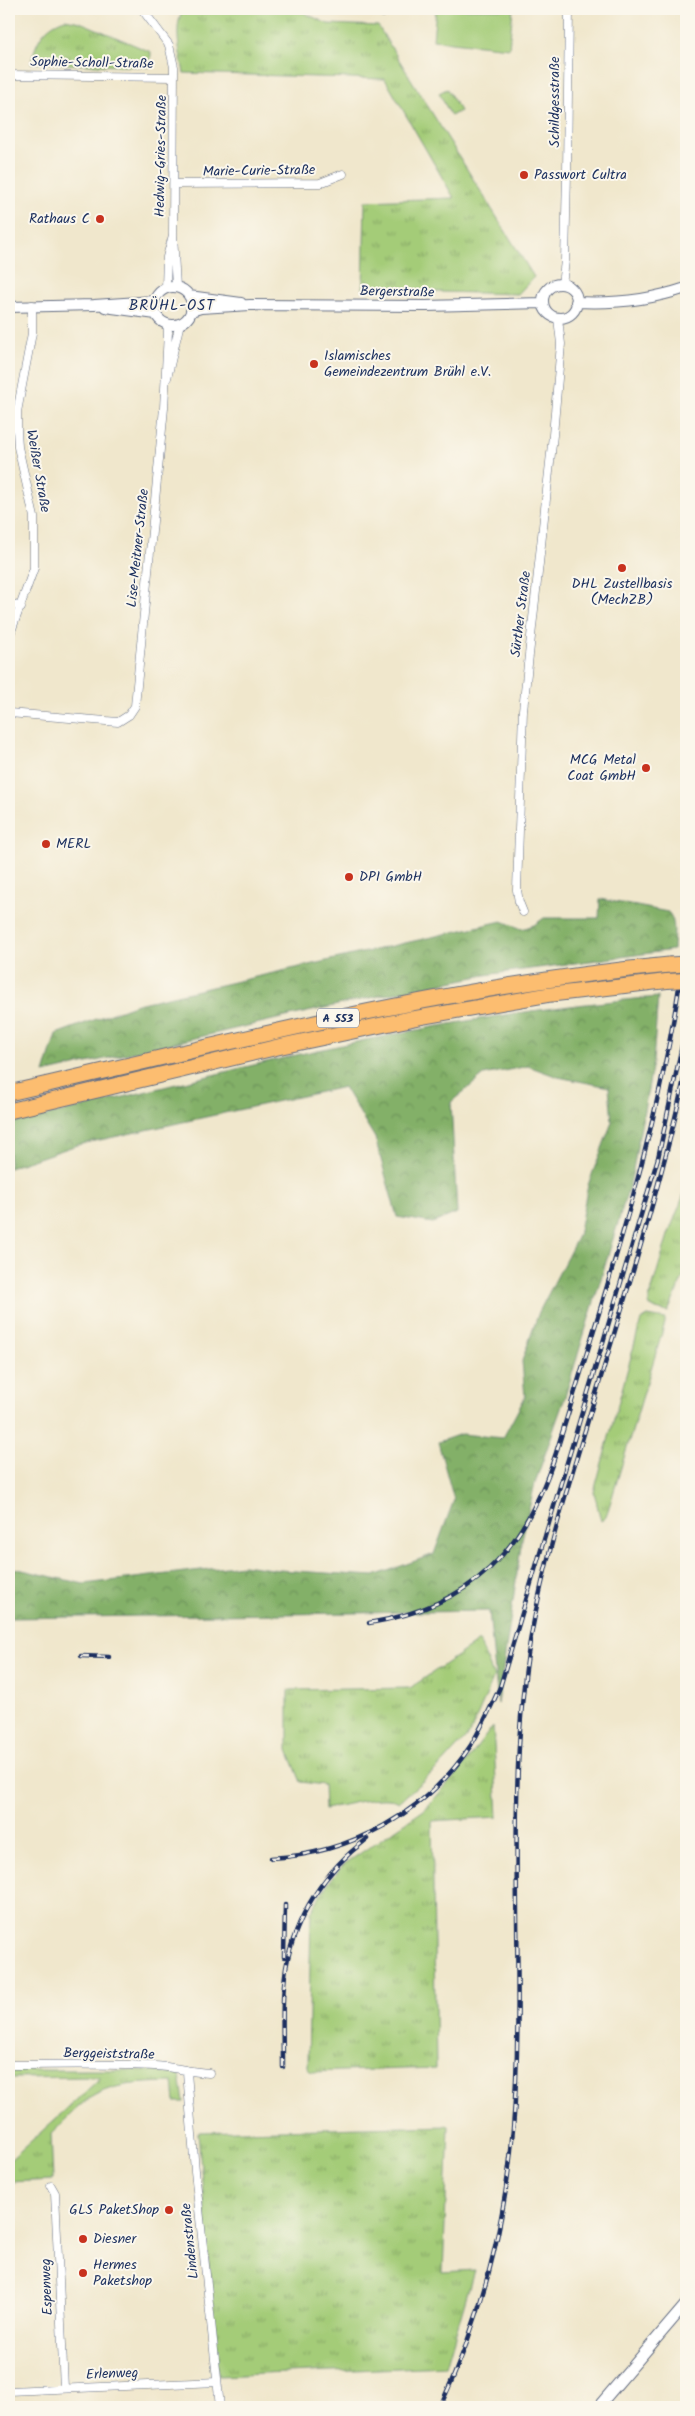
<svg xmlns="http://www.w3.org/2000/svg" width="695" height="2416" viewBox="0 0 695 2416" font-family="Kalam,sans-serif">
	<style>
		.grass { fill: url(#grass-tufts); stroke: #607e6b }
		.forest { fill: url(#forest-crowns); stroke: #4f7063 }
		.pitch { fill: #a4cc78; stroke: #607e6b }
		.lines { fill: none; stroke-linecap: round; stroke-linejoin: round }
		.minor-casing { stroke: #666f84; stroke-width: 9 }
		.tertiary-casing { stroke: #666f84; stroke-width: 12 }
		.trunk-casing { stroke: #666f84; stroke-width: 16 }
		.motorway-casing { stroke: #666f84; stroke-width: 17 }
		.minor { stroke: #fff; stroke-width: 8 }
		.tertiary { stroke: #fff; stroke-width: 10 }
		.trunk { stroke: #fcbd6f; stroke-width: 14 }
		.motorway { stroke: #fcbd6f; stroke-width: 15 }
		.rail-casing { stroke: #1b2f5e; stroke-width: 4.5 }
		.rail { stroke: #fbf7ec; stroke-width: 2.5; stroke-dasharray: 8; stroke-linecap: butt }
		.trunk-bridge-casing { stroke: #666f84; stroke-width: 16; stroke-linecap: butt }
		.motorway-bridge-casing { stroke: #666f84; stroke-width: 17; stroke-linecap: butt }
		.trunk-bridge { stroke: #fcbd6f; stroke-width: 14 }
		.motorway-bridge { stroke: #fcbd6f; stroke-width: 15 }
		.poi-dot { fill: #c8321e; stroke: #fbf7ec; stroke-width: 2 }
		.labels { text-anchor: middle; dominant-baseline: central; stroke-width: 4; stroke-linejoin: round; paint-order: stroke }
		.shield { fill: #fbf7ec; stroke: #5e6b89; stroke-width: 1 }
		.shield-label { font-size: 12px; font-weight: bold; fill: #1b2f5e }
		.street-label { font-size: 14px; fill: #1b2f5e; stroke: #fbf7ec }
		.poi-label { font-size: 14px; fill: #1b2f5e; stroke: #fbf7ec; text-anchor: start }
		.neighbourhood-label { font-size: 15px; letter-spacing: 1px; fill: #1b2f5e; stroke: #fbf7ec }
	</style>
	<defs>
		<pattern id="grass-tufts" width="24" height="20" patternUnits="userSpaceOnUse" patternTransform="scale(1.25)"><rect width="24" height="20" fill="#a4cc78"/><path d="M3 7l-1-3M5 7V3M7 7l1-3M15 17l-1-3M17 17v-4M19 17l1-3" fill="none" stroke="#85a666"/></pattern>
		<pattern id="forest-crowns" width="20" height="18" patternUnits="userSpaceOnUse" patternTransform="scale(1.25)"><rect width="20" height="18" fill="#83b068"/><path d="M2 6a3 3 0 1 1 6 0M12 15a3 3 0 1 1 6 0" fill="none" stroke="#6a9059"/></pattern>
	</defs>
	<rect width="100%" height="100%" fill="#fbf7ec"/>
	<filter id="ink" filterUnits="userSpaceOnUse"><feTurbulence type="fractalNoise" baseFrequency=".02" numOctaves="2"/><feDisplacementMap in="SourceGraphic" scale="10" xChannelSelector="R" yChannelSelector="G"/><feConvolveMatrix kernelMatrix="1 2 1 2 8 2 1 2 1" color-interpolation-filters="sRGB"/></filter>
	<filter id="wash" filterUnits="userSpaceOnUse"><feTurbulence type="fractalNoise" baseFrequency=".0096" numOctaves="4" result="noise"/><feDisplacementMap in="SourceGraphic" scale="20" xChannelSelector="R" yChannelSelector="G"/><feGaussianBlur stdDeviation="1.12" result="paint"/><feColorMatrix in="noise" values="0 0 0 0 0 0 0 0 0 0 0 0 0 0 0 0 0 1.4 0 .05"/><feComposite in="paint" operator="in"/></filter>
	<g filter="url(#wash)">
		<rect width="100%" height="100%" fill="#f0e7cc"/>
		<path class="grass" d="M183 9H296L328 24 378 26 534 277 518 294 363 290 365 201 454 198 385 79 184 73C180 52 173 29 183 9Z
			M65 19 80 22 151 52 150 67 31 63C36 42 43 26 65 19Z
			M686 1189V1270L668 1312 656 1309 649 1305V1299L668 1235Z
			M648 1316 665 1319V1323L606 1517 601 1521 594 1492 641 1320Z
			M479 1641 494 1677 470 1733 443 1763 399 1802C385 1793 341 1806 325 1809L324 1785 301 1782 288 1750V1690L410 1688Z
			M493 1726 498 1817 432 1821 436 2068 311 2072 308 2068 311 1912 326 1886 343 1865 424 1810 460 1770Z
			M9 2070H141L180 2075 184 2102H175L173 2082C145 2083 115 2082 90 2098 76 2107 63 2123 51 2134L53 2180 9 2182V2161L95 2083 100 2077 9 2078Z
			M449 2126 443 2272 474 2270 446 2366 218 2376 198 2132Z"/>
		<path class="forest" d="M600 899 668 912C677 921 673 938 673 950L485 975 355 1001 44 1073 56 1034 137 1004 502 921 522 929 534 925 544 918H599Z
			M658 997 653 1062 631 1180 565 1397 535 1483 522 1539 498 1704 489 1611 9 1618V1567L84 1584 243 1565 279 1570 374 1576 434 1554 454 1500 438 1442 461 1434 503 1438 525 1397 522 1361 539 1312 578 1236 588 1185 612 1122 609 1087 558 1077 528 1066 484 1075 451 1102 457 1213 433 1223 397 1217 375 1138 344 1087 77 1145 9 1168V1124C123 1099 236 1067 351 1043 452 1022 555 1005 658 997Z"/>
		<path class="pitch" d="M436 9H513L509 48 433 40Z
			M447 89 460 111 451 116 439 93Z"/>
	</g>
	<g filter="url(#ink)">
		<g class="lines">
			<defs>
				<path id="minor" d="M142 9 169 45 174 67 173 235
					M381 9 383 13
					M9 75 174 77
					M174 184 320 183 343 174
					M562 284 565 261 567 173 569 9
					M166 288 167 257 173 235 176 287
					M167 378 180 323
					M9 602 21 608
					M9 637 34 568V517L18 447 17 430V412L32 333V305
					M9 713 118 722 129 715 135 706 164 408 168 332 167 324
					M523 912 519 902 517 890 523 710 553 435 561 344 558 318
					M9 2065C61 2065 114 2063 167 2067 181 2069 194 2072 209 2073
					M187 2072 195 2171 220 2407
					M51 2186 55 2193 64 2388
					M9 2391 217 2382"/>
				<path id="tertiary" d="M543 301a17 17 0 1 1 34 0a17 17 0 1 1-34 0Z
					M154 306a19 19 0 1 1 38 0a19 19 0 1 1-38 0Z
					M189 296 241 303
					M576 302C614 304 650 300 686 288
					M9 307 94 305 154 301
					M105 307 156 314
					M191 311 201 308 250 305 426 306 543 303
					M598 2407 686 2304"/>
				<path id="trunk" d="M410 1019 547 995 667 981"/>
				<path id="motorway" d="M9 1093C228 1043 445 986 669 965
					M9 1111 282 1046 410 1019"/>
			</defs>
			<use href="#minor" class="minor-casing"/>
			<use href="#tertiary" class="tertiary-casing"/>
			<use href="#trunk" class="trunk-casing"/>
			<use href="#motorway" class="motorway-casing"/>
			<use href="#minor" class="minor"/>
			<use href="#tertiary" class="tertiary"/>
			<use href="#trunk" class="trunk"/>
			<use href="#motorway" class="motorway"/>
			<defs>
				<path id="rail" d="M369 1623C473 1606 524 1551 556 1453 608 1283 665 1114 686 937
					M81 1656 109 1657
					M271 1858C350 1854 427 1813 471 1745 482 1727 491 1707 500 1687L658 1158 686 1027
					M284 1957 285 1905
					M283 2067C283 2034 281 2000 286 1968 295 1916 325 1870 367 1839
					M440 2407C481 2320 505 2225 513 2129 526 1971 505 1811 528 1654 540 1577 563 1502 586 1427 621 1309 660 1191 686 1070"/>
			</defs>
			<use href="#rail" class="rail-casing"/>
			<use href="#rail" class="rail"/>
			<defs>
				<path id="trunk-bridge" d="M667 981 686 980"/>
				<path id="motorway-bridge" d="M669 965 686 964"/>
			</defs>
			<use href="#trunk-bridge" class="trunk-bridge-casing"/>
			<use href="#motorway-bridge" class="motorway-bridge-casing"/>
			<use href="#trunk-bridge" class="trunk-bridge"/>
			<use href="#motorway-bridge" class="motorway-bridge"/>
		</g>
	</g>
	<g class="poi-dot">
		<circle cx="524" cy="175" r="5"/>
		<circle cx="100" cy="219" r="5"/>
		<circle cx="314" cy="364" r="5"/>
		<circle cx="622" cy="568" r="5"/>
		<circle cx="646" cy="768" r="5"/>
		<circle cx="46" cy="844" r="5"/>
		<circle cx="349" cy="877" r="5"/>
		<circle cx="169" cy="2210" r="5"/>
		<circle cx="83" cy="2239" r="5"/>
		<circle cx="83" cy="2273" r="5"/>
	</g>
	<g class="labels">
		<rect class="shield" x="317" y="1008.5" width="42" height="19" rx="4"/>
		<g class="shield-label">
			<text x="338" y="1018">A 553</text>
		</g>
		<g class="street-label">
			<text transform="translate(92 63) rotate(1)">Sophie-Scholl-Straße</text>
			<text transform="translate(555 102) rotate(-90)">Schildgesstraße</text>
			<text transform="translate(161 156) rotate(-89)">Hedwig-Gries-Straße</text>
			<text transform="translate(259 171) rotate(-1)">Marie-Curie-Straße</text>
			<text transform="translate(397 292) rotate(1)">Bergerstraße</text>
			<text transform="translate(38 471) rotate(80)">Weißer Straße</text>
			<text transform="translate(138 548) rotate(-84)">Lise-Meitner-Straße</text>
			<text transform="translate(521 614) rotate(-83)">Sürther Straße</text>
			<text transform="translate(109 2054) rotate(1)">Berggeiststraße</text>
			<text transform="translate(190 2241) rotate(-96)">Lindenstraße</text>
			<text transform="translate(47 2287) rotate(-92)">Espenweg</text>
			<text transform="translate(112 2374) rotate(-2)">Erlenweg</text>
		</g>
		<g class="poi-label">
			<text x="534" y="175">Passwort Cultra</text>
			<text x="90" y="219" text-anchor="end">Rathaus C</text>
			<text x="324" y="356">Islamisches<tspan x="324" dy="16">Gemeindezentrum Brühl e.V.</tspan></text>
			<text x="622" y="584" text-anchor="middle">DHL Zustellbasis<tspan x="622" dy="16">(MechZB)</tspan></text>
			<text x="636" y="760" text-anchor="end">MCG Metal<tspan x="636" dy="16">Coat GmbH</tspan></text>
			<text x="56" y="844">MERL</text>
			<text x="359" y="877">DPI GmbH</text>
			<text x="159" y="2210" text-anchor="end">GLS PaketShop</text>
			<text x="93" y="2239">Diesner</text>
			<text x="93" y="2265">Hermes<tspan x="93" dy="16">Paketshop</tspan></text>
		</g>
		<g class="neighbourhood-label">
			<text x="172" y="306">BRÜHL-OST</text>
		</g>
	</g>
	<rect width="695" height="2416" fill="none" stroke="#fbf7ec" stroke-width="30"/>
</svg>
